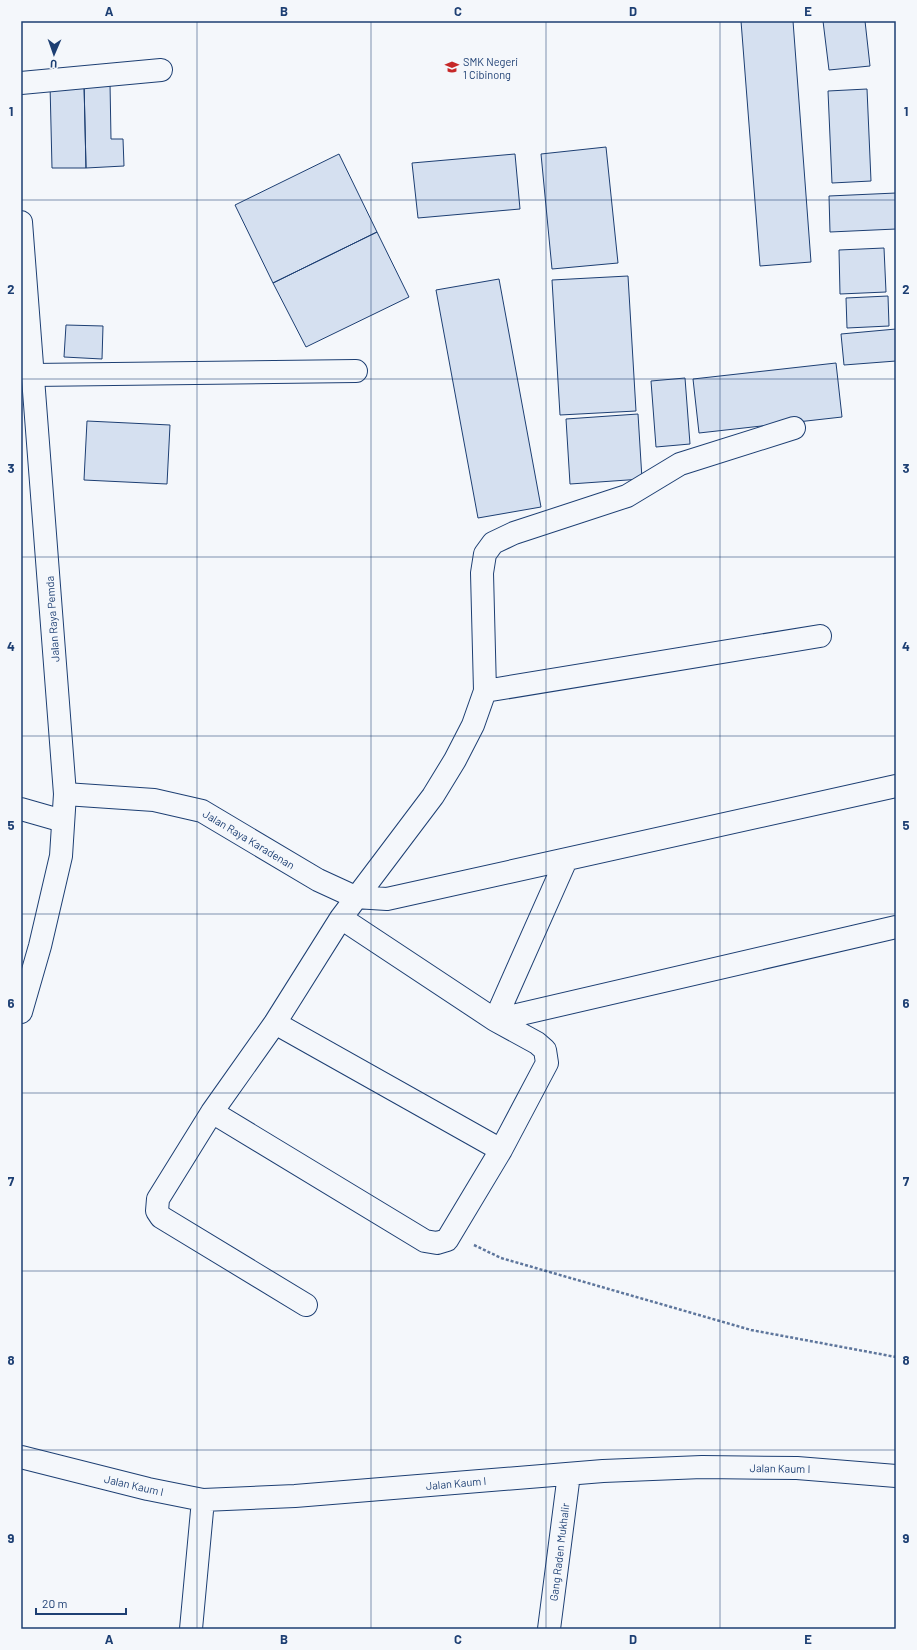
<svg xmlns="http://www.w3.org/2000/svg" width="917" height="1650" viewBox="0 0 917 1650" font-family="Barlow,sans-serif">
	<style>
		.building { fill: #d5e0f0; stroke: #1d3f73 }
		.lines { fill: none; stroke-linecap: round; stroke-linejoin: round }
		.minor-casing { stroke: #1d3f73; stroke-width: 24 }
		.major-casing { stroke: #1d3f73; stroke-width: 24 }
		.path { stroke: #5e769c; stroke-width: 2.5; stroke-dasharray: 3 2; stroke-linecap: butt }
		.minor { stroke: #f4f7fb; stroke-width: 22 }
		.major { stroke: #f4f7fb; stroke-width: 22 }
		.grid { fill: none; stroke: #1d3f73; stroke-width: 1; stroke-opacity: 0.55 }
		.labels { text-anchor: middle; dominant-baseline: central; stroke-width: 3; stroke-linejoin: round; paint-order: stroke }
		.poi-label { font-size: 11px; fill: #1d3f73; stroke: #f4f7fb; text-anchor: start }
		.street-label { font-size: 11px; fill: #1d3f73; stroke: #f4f7fb }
		.neatline { fill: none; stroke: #1d3f73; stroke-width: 1.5 }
		.grid-label { font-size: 13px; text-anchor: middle; font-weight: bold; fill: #1d3f73 }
	</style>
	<rect width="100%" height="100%" fill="#f4f7fb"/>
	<path class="building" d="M741 21H793L811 262 760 266Z
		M823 21H865L870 66 829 70Z
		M84 83H110L111 139H123L124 166 86 168Z
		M84 83 86 168H52L50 84Z
		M867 89 871 181 832 183 828 91Z
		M606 147 618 263 552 269 541 154Z
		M339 154 377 232 273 283 235 205Z
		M515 154 520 209 418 218 412 163Z
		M896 193V229L830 232 829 196Z
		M377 232 409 297 306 347 273 283Z
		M884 248 886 292 840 294 839 250Z
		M628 276 636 411 560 415 552 280Z
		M499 279 541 507 478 518 436 290Z
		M888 296 889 326 847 328 846 298Z
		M66 325 103 326 102 359 64 357Z
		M896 329V361L844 365 841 334Z
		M836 363 842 417 699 433 693 379Z
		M685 378 690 444 656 447 651 381Z
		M638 414 642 479 570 484 566 419Z
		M87 421 170 425 167 484 84 480Z"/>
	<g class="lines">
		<defs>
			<path id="minor" d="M21 83 161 70
				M33 375 356 371
				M485 691 820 636
				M65 794 154 800 202 811 318 880 355 897 387 899 896 786
				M21 809 63 821
				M341 918 495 1020 896 927
				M275 1023 501 1150
				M212 1112 425 1241 437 1243 447 1240 501 1150 547 1063 545 1050 537 1043 495 1020 566 860
				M306 1305 161 1217 157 1211 158 1199 212 1112 275 1023 341 918 433 796 455 760 473 725 485 691 482 573 485 554 493 543 514 533 627 496 680 464 794 428
				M21 1457 148 1489 203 1500 295 1496 603 1471 702 1467 797 1468 896 1476
				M191 1629 203 1500
				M549 1629 569 1474"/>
			<path id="major" d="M21 222 65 794 61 856 40 946 21 1012"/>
		</defs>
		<use href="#minor" class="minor-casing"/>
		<use href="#major" class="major-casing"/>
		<path class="path" d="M474 1245 501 1258 751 1330 896 1357"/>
		<use href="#minor" class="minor"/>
		<use href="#major" class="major"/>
	</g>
	<path class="grid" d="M197 21V1629M371 21V1629M546 21V1629M720 21V1629M21 200H896M21 379H896M21 557H896M21 736H896M21 914H896M21 1093H896M21 1271H896M21 1450H896"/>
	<defs>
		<symbol id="school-bare" viewBox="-9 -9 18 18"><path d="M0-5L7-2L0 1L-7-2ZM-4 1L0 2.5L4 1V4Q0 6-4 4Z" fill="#c62828" stroke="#f4f7fb" stroke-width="2.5" paint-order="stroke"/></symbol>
	</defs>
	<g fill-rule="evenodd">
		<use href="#school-bare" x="442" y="57" width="20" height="20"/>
	</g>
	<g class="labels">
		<g class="poi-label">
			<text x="463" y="61">SMK Negeri<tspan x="463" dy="13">1 Cibinong</tspan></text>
		</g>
		<g class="street-label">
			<text transform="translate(52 619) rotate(-94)">Jalan Raya Pemda</text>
			<text transform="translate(249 839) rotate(31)">Jalan Raya Karadenan</text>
			<text transform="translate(780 1468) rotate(1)">Jalan Kaum I</text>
			<text transform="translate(456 1483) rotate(-5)">Jalan Kaum I</text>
			<text transform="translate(134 1485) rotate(13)">Jalan Kaum I</text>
			<text transform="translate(559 1552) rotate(-83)">Gang Raden Mukhalir</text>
		</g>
	</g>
	<rect width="917" height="1650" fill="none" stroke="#f4f7fb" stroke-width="44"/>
	<g transform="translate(54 54) rotate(182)" stroke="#f4f7fb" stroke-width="3" paint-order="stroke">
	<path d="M0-3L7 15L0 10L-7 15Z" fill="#1d3f73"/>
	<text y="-6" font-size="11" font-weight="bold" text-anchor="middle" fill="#1d3f73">U</text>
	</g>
	<path d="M36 1608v6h90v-6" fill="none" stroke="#1d3f73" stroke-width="2"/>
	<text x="42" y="1608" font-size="12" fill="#1d3f73" stroke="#f4f7fb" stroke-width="3" paint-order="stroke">20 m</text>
	<rect x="22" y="22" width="873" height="1606" class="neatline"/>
	<g class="grid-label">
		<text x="109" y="16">A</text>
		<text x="284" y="16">B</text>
		<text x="458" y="16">C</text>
		<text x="633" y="16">D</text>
		<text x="808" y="16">E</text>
		<text x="11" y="116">1</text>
		<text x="906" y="116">1</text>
		<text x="11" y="294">2</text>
		<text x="906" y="294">2</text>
		<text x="11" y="473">3</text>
		<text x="906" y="473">3</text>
		<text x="11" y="651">4</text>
		<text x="906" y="651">4</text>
		<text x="11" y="830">5</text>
		<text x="906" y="830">5</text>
		<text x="11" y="1008">6</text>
		<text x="906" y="1008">6</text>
		<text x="11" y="1186">7</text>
		<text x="906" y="1186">7</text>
		<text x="11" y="1365">8</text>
		<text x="906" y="1365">8</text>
		<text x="11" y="1543">9</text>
		<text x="906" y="1543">9</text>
		<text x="109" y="1644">A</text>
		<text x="284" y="1644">B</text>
		<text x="458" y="1644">C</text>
		<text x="633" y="1644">D</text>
		<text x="808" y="1644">E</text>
	</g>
</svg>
